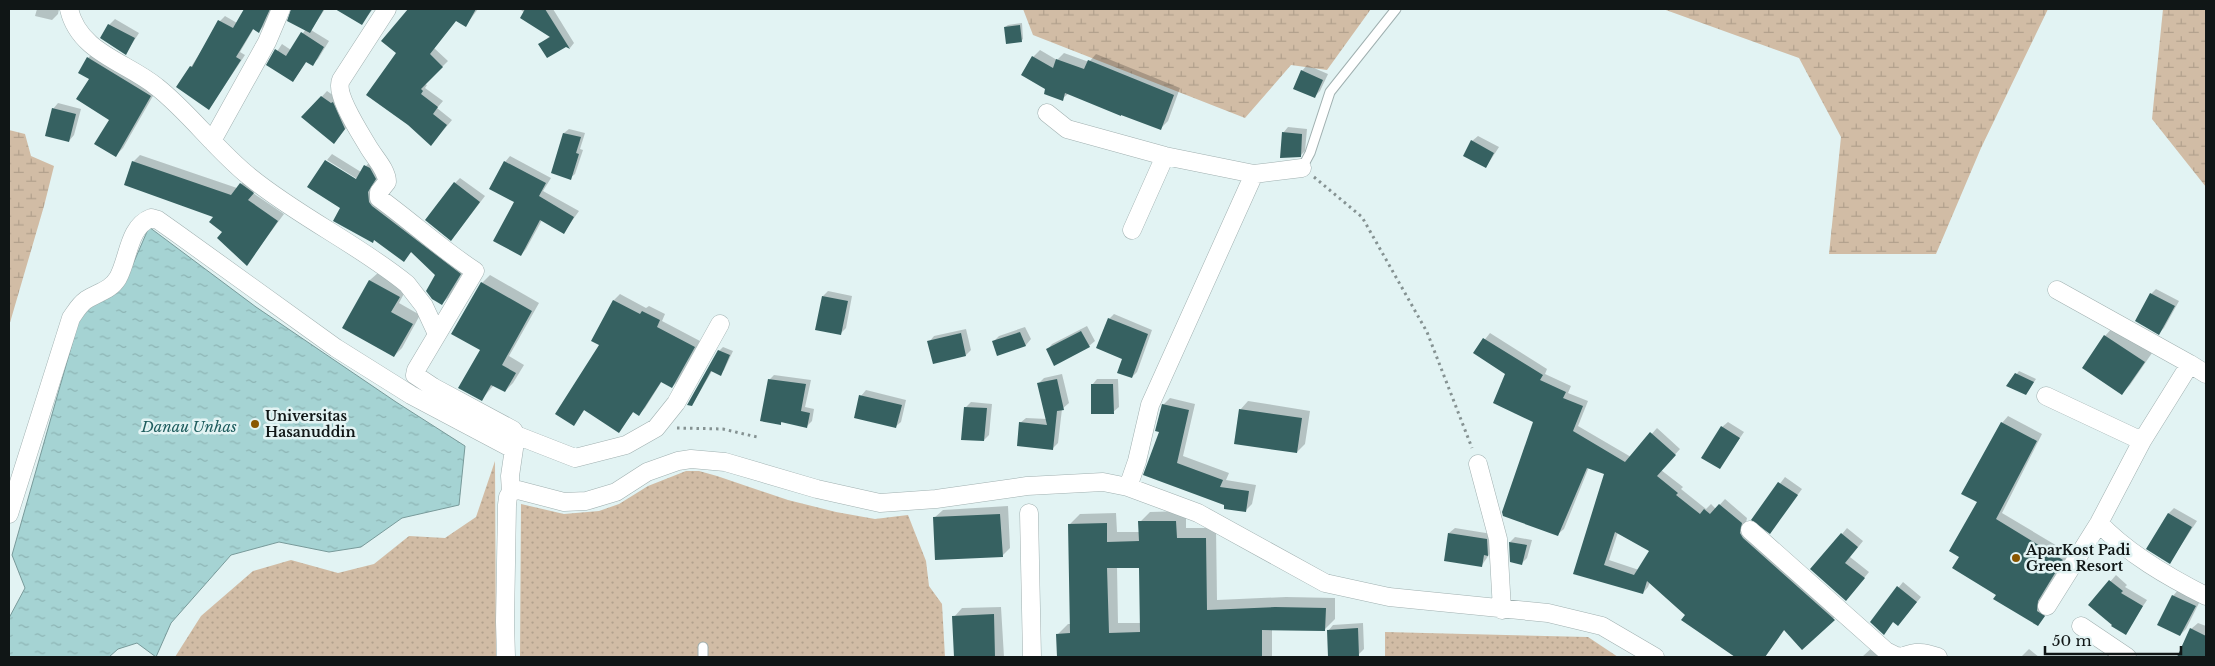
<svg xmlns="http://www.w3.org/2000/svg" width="2215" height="666" viewBox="0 0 2215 666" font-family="'Libre Baskerville',serif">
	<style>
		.grass { fill: url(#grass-dots) }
		.wetland { fill: url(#wetland-marsh) }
		.water { fill: url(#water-ripples); stroke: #789a9a }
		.shadow { fill: #0003; fill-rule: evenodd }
		.building { fill: #366161; fill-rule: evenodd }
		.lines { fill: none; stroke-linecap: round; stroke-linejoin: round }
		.lane-casing { stroke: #a0b0b0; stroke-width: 11 }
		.street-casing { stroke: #a0b0b0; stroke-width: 19 }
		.path { stroke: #859292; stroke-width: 3; stroke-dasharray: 2.5 4; stroke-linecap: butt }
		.lane { stroke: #fff; stroke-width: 9 }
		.street { stroke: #fff; stroke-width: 18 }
		.poi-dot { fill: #895600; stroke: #e2f3f3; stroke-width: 2 }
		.labels { text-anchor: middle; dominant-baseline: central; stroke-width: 5; stroke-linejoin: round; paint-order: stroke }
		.poi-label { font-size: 14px; font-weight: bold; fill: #101616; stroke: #e2f3f3; text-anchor: start }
		.water-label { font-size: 15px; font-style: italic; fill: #205e5f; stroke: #e2f3f3 }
	</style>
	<defs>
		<pattern id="grass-dots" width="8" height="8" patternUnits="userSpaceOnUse" patternTransform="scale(1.25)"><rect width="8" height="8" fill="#d1bca5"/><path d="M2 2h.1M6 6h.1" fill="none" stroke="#b2a18d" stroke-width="1.8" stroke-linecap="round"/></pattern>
		<pattern id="wetland-marsh" width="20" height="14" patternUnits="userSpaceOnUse" patternTransform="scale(1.25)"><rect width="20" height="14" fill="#d1bca5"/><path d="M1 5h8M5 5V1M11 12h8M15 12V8" fill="none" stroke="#b2a18d"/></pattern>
		<pattern id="water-ripples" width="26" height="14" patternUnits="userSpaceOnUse" patternTransform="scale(1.25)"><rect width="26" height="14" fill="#a5d3d3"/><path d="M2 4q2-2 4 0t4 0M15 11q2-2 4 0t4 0" fill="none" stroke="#8db4b4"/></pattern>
	</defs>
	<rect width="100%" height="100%" fill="#e2f3f3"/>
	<path class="grass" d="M495 461 496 657H175L201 616 253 571 291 560 338 573 374 564 409 536 445 538 476 517Z
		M686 471H699L717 476 788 500 836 512 875 519 908 515 926 561 929 586 942 604 945 657H520L521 504 564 514 599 511 619 504 648 486Z
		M1385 632 1588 637 1618 657H1385Z"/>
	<path class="wetland" d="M1023 9H1371L1327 70 1291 65 1245 118 1033 35Z
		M1663 9H2048L1981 148 1936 254H1829L1841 137 1799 58Z
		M2163 9H2206V187L2152 119Z
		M9 130 25 134 31 156 54 166 44 206 9 326Z"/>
	<path class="water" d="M149 227 256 307 396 402 465 446 459 505 402 518 361 547 329 552 279 542 231 555 171 623 156 657 137 643 118 649 109 657H9V618L25 588 12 555 82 309 114 295 127 278Z"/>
	<path class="shadow" d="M37 9H59L58 14 52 20 35 16Z
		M245 9H272L264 26 259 31 254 28 240 52 245 55 209 109 191 67 220 21 225 16 237 23Z
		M293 9H325L311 30 329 41 318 59 312 64 307 61 293 81 268 65 282 44 291 50 306 29 289 20Z
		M337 9H373L361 24Z
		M409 9H478L466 25 456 20 434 48 448 61 425 84 427 85 425 88 443 101 437 108 452 120 436 139 409 124 398 53 383 41Z
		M520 9H553L574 43 570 48 566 45 540 44 550 36Z
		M115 19 139 33 126 53 109 25Z
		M1022 23 1023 39 1021 41 1005 27 1008 25Z
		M1040 50 1057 60 1064 53 1089 62 1096 54 1180 88 1168 121 1161 128 1069 93 1062 99 1047 89 1033 57Z
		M95 51 157 89 123 148 116 155 110 120 91 79 80 73 88 58Z
		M1307 65 1328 74 1320 91 1315 96 1302 71Z
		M327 91 337 98 350 123 339 137 303 117Z
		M58 103 81 109 74 135 69 141 53 109Z
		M1288 127 1307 129 1305 151 1300 156 1283 133Z
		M569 129 585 133 580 149 583 150 575 174 570 178 564 133Z
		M1478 136 1499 147 1486 167 1472 141Z
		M332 154 361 172 372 159 382 172 374 184 466 267 449 297 442 303 436 275 412 251 404 260 375 239 361 184 362 182 327 160Z
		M140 155 237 188 248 177 259 186 253 193 284 214 247 264 224 232 215 216 133 162Z
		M510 156 551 178 543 191 579 211 564 232 542 220 526 249 521 255 516 202 505 162Z
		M460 178 485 196 456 234 455 183Z
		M379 272 407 288 399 303 420 315 402 348 394 356 344 328 370 280Z
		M490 275 539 303 509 356 524 365 513 383 505 391 494 385 481 400 482 283Z
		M2156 289 2179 301 2164 328 2159 333 2151 294Z
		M828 291 852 296 846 328 840 334 823 296Z
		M620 294 646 308 649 306 665 314 662 321 700 341 678 381 672 387 662 381 645 408 639 414 634 411 619 431 585 409 574 424 601 345 593 341 614 300Z
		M1114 314 1152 330 1137 372 1132 377 1109 319Z
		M1087 326 1095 341 1089 346 1047 350 1052 344Z
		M1025 327 1031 339 1026 345 998 354 993 342 999 336Z
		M2113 327 2152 353 2130 385 2122 393 2084 367 2105 336Z
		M966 329 971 350 966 355 929 342 934 336Z
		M1490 333 1547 369 1545 374 1571 386 1568 393 1588 401 1578 426 1631 457 1657 428 1680 449 1661 470 1683 487 1681 489 1706 509 1711 504 1716 509 1725 499 1747 518 1745 527 1839 613 1802 648 1785 629 1765 657H1736L1683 620 1686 615 1650 582 1648 587 1643 593 1575 573 1605 473 1589 467 1564 529 1558 534 1534 421 1507 373 1475 352ZM1618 532 1651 551 1639 570 1609 560Z
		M723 347 733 351 724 370 720 374 712 371 692 405 719 351Z
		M2019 371 2036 379 2028 391 2008 385Z
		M1062 374 1069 403 1062 409 1058 443 1053 448 1020 423 1026 418 1047 419 1038 384 1044 378Z
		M774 375 811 380 805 407 814 409 812 421 807 426 783 421 780 424 769 380Z
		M1097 379H1118L1119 407 1113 412 1092 385Z
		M866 390 906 400 901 422 895 427 861 396Z
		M1170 398 1195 404 1183 456 1229 473 1226 480 1256 485 1252 504 1245 511 1145 474 1161 431 1163 405Z
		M1248 401 1310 411 1305 444 1297 452 1240 410Z
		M971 402 992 404 989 435 984 440 965 408Z
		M2008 416 2042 434 2002 513 2069 553 2044 593 2043 604 2050 609 2038 625 1998 594 1960 557 2002 423Z
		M1728 422 1744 432 1719 468 1722 427Z
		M1785 477 1802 489 1770 532 1753 519Z
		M1008 506 1010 548 1002 556 934 518 943 510Z
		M2174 508 2197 521 2170 562 2148 548 2169 513Z
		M1186 511V528H1216L1217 600 1286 597 1335 598V619L1325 629H1272V657H1058V634L1068 624H1071L1070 524 1080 514 1116 513 1117 532H1140V522L1150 512ZM1140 566 1141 623H1118L1117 567Z
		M1455 528 1492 534 1493 549 1482 565 1449 533Z
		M1847 528 1863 541 1850 557 1869 572 1846 600 1842 534Z
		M1515 537 1532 540 1527 558 1521 564 1510 542Z
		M2116 575 2127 585 2125 587 2147 600 2125 633 2090 605Z
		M1903 582 1921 597 1903 619 1871 622Z
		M2178 590 2200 601 2186 629 2180 635 2173 596Z
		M1001 607 1004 657H955L954 617 962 608Z
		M1363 623 1364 649 1359 654 1354 655V657H1330L1328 631 1333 625Z
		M2198 623 2206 626V657H2178L2191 629Z
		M1875 645 1886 657H1862Z
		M2029 649 2039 657H2021Z"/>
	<path class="building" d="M244 9H270L259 33 253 29 236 57 241 60 209 110 176 87 190 66 192 67 218 20 233 28Z
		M291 9H324L310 33 287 21Z
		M335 9H372L362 25Z
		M408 9H476L466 27 456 21 430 54 443 67 421 89 423 91 421 94 438 107 433 114 447 125 431 146 408 125 366 95 396 53 381 41Z
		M525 9H545L570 49 566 47 547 58 538 44 550 37 520 18Z
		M108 24 135 38 126 55 100 38Z
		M1020 25 1022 42 1006 44 1004 27Z
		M301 32 324 47 313 66 306 62 293 82 266 65 275 49 286 56Z
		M1032 56 1053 68 1056 59 1084 69 1088 60 1174 95 1161 130 1121 115V116L1065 93 1063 101 1044 94 1045 89 1021 75Z
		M87 57 151 96 116 157 94 144 109 120 76 99 89 79 78 73Z
		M1301 70 1323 80 1315 98 1293 89Z
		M321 96 331 103 333 102 345 129 334 144 301 117Z
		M52 108 76 114 69 142 45 136Z
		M1282 132 1302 134 1301 157 1280 158Z
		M563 133 581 137 576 153 579 154 571 180 551 173Z
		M1471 140 1494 153 1486 168 1463 156Z
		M325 160 356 179 364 165 370 168 376 179 368 192 369 202 372 206 461 274 442 305 432 299 426 291 435 275 411 252 404 262 374 240 373 243 333 221 340 208 307 187Z
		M132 161 231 195 240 183 254 193 248 200 278 221 247 266 217 238 222 232 209 222 213 217 124 185Z
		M504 161 546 183 539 196 574 217 564 234 540 220 521 256 493 241 514 202 489 189Z
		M454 182 480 202 451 241 425 220Z
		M369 280 400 297 391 312 413 324 394 357 342 328Z
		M481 282 532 311 502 365 516 373 505 392 491 385 482 401 458 388 480 350 451 334Z
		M2150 293 2175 306 2159 335 2135 321Z
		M822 296 848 301 841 335 815 330Z
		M613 300 640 314 642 311 660 320 657 327 695 347 672 388 661 382 639 416 633 412 619 433 584 410 574 426 555 414 599 345 591 341Z
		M1108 318 1148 334 1132 378 1117 373 1122 359 1096 348Z
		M1081 331 1090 347 1054 366 1046 349Z
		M1020 332 1026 346 997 356 992 341Z
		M961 333 966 356 933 364 927 341Z
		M2104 335 2145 362 2122 395 2082 368Z
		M1483 338 1543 375 1540 380 1566 392 1563 398 1583 406 1573 431 1625 462 1650 432 1676 455 1657 476 1678 493 1676 495 1700 514 1704 509 1710 514 1719 504 1742 523 1740 533 1743 538 1835 620 1802 650 1784 630 1765 657H1735L1681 620 1685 615 1647 581 1643 594 1573 574 1604 474 1587 468 1558 536 1503 516 1502 512 1533 422 1493 403 1505 374 1473 353ZM1615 532 1649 551 1634 575 1604 565Z
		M718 350 730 355 721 376 711 371 692 406 687 405Z
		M2015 373 2034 382 2026 395 2006 386Z
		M768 379 806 384 801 411 810 413 807 428 781 422V425L760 421Z
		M1057 379 1064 410 1057 411 1053 450 1017 446 1019 422 1047 425 1037 383Z
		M1091 384H1113L1114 414H1091Z
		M859 395 902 405 896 428 854 418Z
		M1162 404 1189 410 1177 463 1223 480 1220 487 1249 491 1246 512 1224 509V505L1143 475 1159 432 1155 431Z
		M964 407 987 408 984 441 961 440Z
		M1239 409 1302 418 1297 453 1234 444Z
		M2001 422 2037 441 1996 519 2063 560 2038 601 2037 611 2045 616 2038 626 1993 599 1996 595 1952 568 1959 557 1949 551 1977 502 1961 494Z
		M1721 426 1740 438 1720 469 1701 458Z
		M1778 482 1798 495 1770 534 1751 520Z
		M2168 513 2192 527 2170 564 2146 549Z
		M1000 514 1003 557 935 560 933 517Z
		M1138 521H1176L1177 538H1206L1207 610 1275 607 1326 608 1325 631 1262 630V657H1057L1056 634 1070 633 1068 524 1107 523V542L1139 541ZM1107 568H1139L1140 632 1109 633Z
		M1448 533 1487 539 1488 556 1484 555 1482 567 1444 561Z
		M1841 533 1858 547 1845 563 1865 578 1846 601 1810 569Z
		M1509 542 1527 545 1522 565 1510 562Z
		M2109 580 2123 591 2121 593 2143 606 2126 635 2111 626 2112 625 2088 605Z
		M1897 586 1917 602 1898 626 1893 622 1884 635 1870 622Z
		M2172 595 2196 606 2180 636 2157 625Z
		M994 614 995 657H954L952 616Z
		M1358 628 1359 656 1328 657 1327 630Z
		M2190 628 2206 636V657H2177Z"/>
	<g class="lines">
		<defs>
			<path id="lane" d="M1302 168 1310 153 1330 92 1396 9
				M703 657V647"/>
			<path id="street" d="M69 9C79 53 127 62 157 87 191 114 216 150 250 177 299 217 358 244 407 284L424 306 437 334
				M387 9 341 80C334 94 361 134 369 148 375 158 387 170 387 182L379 192V198C412 222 441 249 475 271L416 370 415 375 433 387 513 430 516 435 510 476 511 492 508 497 507 505 505 622 506 657
				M1047 113 1067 129 1165 156 1254 174 1302 168
				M212 141 267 42 281 9
				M1132 230 1165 156
				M2057 290 2190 364
				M2046 396 2142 441
				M516 435 575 458 626 445 656 428 676 403 720 324
				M1478 464 1498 539 1502 610
				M1128 487 1137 461 1150 405 1254 174
				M511 492 518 490 564 502 586 501 616 492 647 472 678 461 691 459 725 462 817 489 880 503 936 499 1027 486 1103 482 1128 487 1198 513 1325 583 1389 597 1548 613 1602 626 1655 657
				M1029 513 1032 657
				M9 514 71 318C76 311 79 305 86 300 98 292 110 291 118 278 129 258 128 227 151 218L158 220 175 232 336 348 411 395 513 449
				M2099 523C2128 554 2168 577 2206 596
				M1750 530 1886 651 1896 656 1903 657
				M2047 606 2099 523 2142 441 2190 364 2206 374
				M2081 626 2127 657
				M1902 657C1916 651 1924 652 1938 657"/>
		</defs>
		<use href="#lane" class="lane-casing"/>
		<use href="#street" class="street-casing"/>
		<path class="path" d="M1314 177 1362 217 1427 332 1472 448
			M677 428 723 429 757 437"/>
		<use href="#lane" class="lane"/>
		<use href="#street" class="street"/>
	</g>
	<g class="poi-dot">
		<circle cx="255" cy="424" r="5"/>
		<circle cx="2016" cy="558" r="5"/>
	</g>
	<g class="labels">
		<g class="poi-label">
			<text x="265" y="416">Universitas<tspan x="265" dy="16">Hasanuddin</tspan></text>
			<text x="2026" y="550">AparKost Padi<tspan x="2026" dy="16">Green Resort</tspan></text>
		</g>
		<g class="water-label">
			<text x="189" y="426">Danau Unhas</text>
		</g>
	</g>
	<rect width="2215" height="666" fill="none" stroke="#101616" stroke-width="20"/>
	<path d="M2045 646v8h136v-8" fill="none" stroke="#101616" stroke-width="2.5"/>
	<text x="2052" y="646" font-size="15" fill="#101616" stroke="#e2f3f3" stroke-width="4" paint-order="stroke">50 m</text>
</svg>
